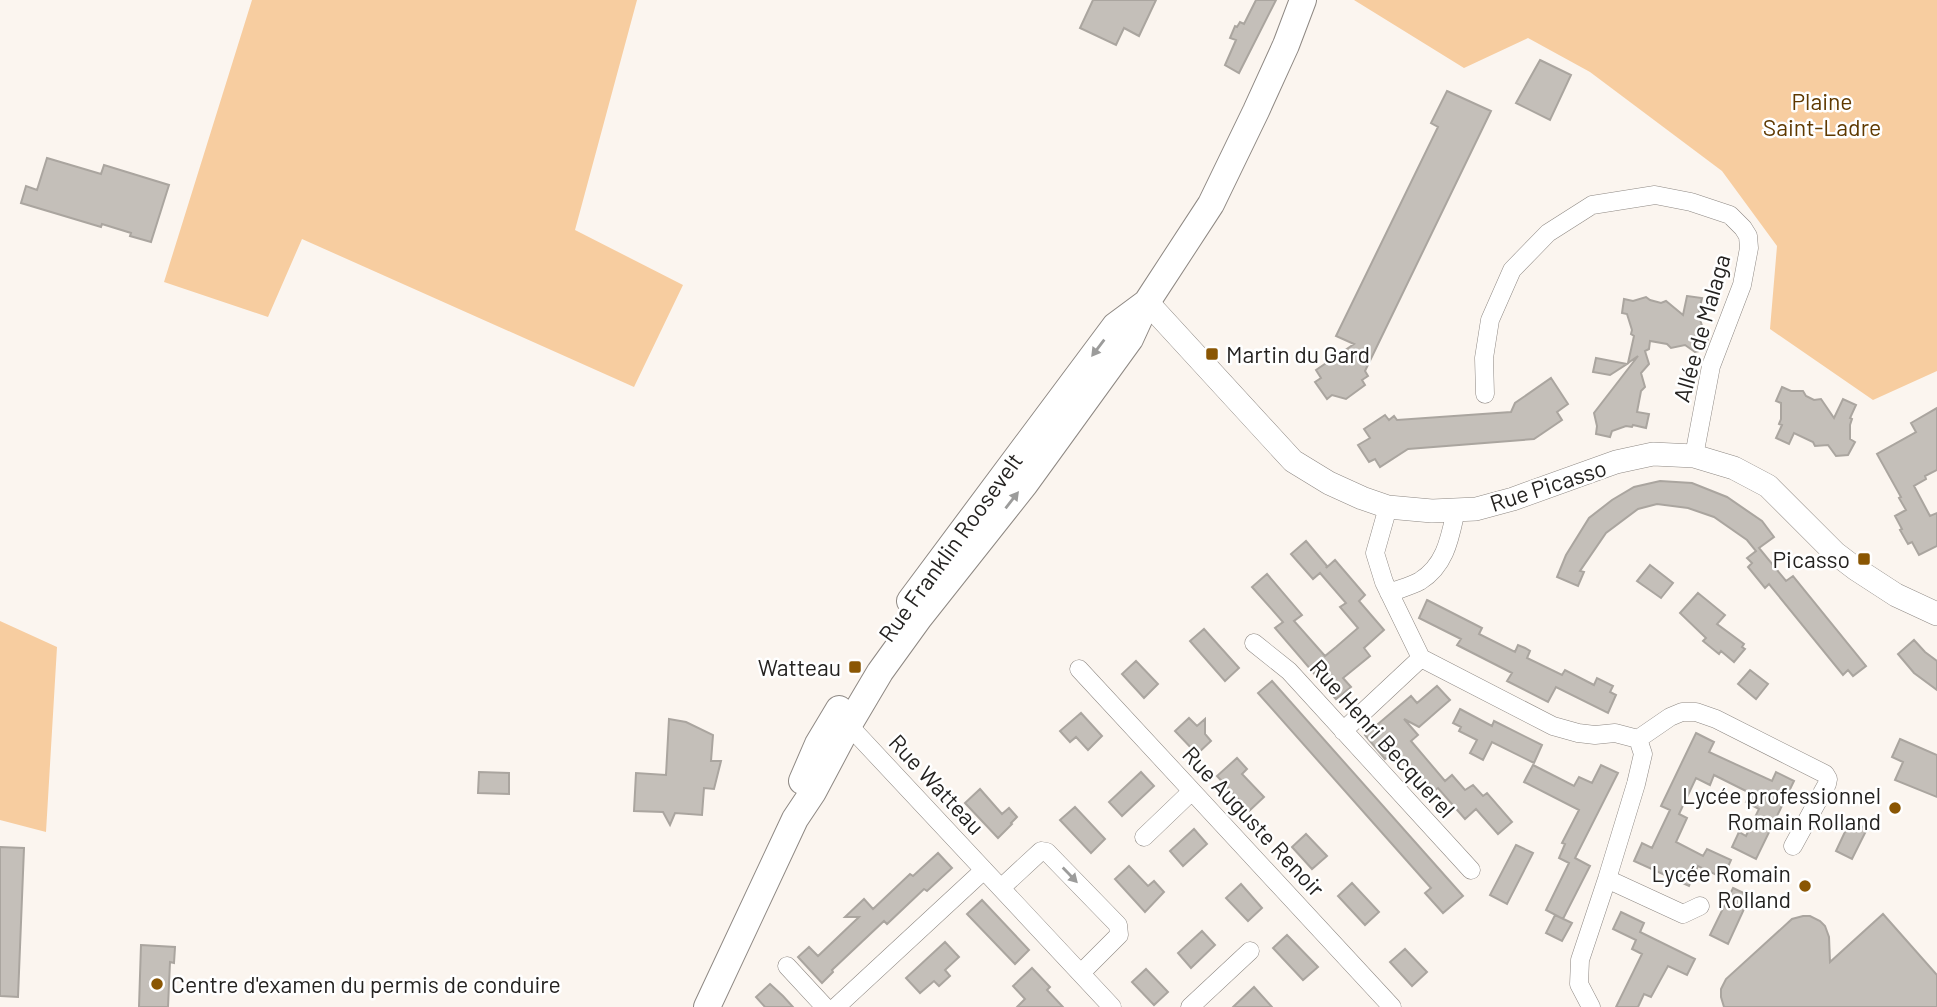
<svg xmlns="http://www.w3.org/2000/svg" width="1937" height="1007" viewBox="0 0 1937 1007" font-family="Barlow,sans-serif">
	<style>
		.green { fill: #f7cda0 }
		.building { fill: #c4bfb9; stroke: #aaa59f; stroke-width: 2 }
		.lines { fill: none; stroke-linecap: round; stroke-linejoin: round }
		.minor-casing { stroke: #8e8883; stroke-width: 19 }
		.tertiary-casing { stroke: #8e8883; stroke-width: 24 }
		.secondary-casing { stroke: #8e8883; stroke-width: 28 }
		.minor { stroke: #fff; stroke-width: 18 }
		.tertiary { stroke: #fff; stroke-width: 23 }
		.secondary { stroke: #fff; stroke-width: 26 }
		.oneway { fill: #9c9c9b }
		.poi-dot { fill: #8a5603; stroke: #fff; stroke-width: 2.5 }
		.labels { text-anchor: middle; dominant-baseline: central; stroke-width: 5; stroke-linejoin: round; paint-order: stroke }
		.park-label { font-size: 23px; fill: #5f3900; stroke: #fff }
		.street-label { font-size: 23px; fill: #242220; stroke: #fff }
		.poi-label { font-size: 23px; fill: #242220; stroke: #fff; text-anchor: end }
	</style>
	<rect width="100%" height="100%" fill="#fbf5ef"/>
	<path class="green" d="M252 0H637L575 230 683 285 634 387 302 239 268 317 164 282Z
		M1354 0H1937V371L1873 400 1770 329 1777 246 1722 171 1590 72 1528 38 1464 68Z
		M0 621 57 647 46 832 0 820Z"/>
	<path class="building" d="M1093 0H1156L1139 36 1124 28 1116 45 1080 28Z
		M1256 0H1276L1239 73 1225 65 1236 40 1230 38 1235 26 1237 27 1240 22 1244 24Z
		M1540 60 1571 75 1550 120 1516 103Z
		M1447 91 1491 111 1365 371 1368 376 1362 380 1365 385 1346 399 1332 395 1327 399 1315 382 1321 378 1316 370 1354 344 1336 336 1438 127 1431 123Z
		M47 158 101 174 104 165 169 185 151 242 130 236 131 233 102 224 101 227 21 203 26 186 37 190Z
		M1687 296 1702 298 1699 312 1701 313 1700 319 1704 333 1709 334 1705 350 1695 352 1685 345 1671 348 1667 344 1650 341 1649 349 1645 351 1649 364 1641 373 1645 387 1641 391 1637 412 1649 414 1646 428 1633 425 1632 427 1626 426 1612 431 1610 437 1596 434 1597 426 1594 413 1638 356 1628 363 1634 336 1631 334 1632 330 1627 314 1622 313 1624 299 1633 301 1646 297 1650 300 1661 303 1666 301 1683 315Z
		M1596 358 1627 364 1610 375 1593 372Z
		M1551 378 1568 404 1557 412 1562 420 1534 439 1408 449 1380 467 1375 459 1369 462 1358 445 1370 438 1364 429 1385 415 1389 420 1394 416 1397 420 1511 412 1515 403Z
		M1782 387 1791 391H1803L1806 396 1814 400 1821 399 1834 418 1843 399 1856 405 1850 418 1852 419 1850 425V439L1855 442 1848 455 1836 456 1828 445 1815 446 1813 442 1794 433 1789 444 1776 438 1782 425 1779 424 1781 419V403L1776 401Z
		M1937 408V470L1925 476 1926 479 1914 486 1930 516 1937 513V546L1919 555 1912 542 1908 544 1900 530 1902 529 1895 516 1906 510 1899 498 1901 497 1877 454 1916 432 1911 423Z
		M1660 481 1692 483 1727 497 1762 521 1774 537 1759 548 1786 581 1793 576 1866 666 1853 676 1848 670 1843 675 1769 584 1765 588 1748 567 1752 563 1747 558 1756 551 1747 540 1714 517 1688 508 1657 504 1638 509 1606 533 1580 571 1584 572 1578 586 1557 577 1566 555 1589 518 1612 500 1634 487Z
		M1306 541 1327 566 1326 568 1335 560 1365 595 1359 601 1384 630 1364 648 1370 656 1343 678 1351 687 1336 699 1275 628 1283 622 1252 587 1267 574 1302 615 1294 621 1325 656 1336 647 1358 628 1340 607 1346 603 1320 573 1313 579 1291 554Z
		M1650 565 1673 583 1661 598 1637 581Z
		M1698 593 1725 615 1717 624 1744 644 1742 647 1745 649 1734 662 1721 651 1719 654 1703 641 1706 638 1680 613Z
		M1427 600 1482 628 1479 634 1515 652 1518 645 1525 648 1530 651 1527 658 1562 675 1565 670 1594 685 1597 678 1613 686 1610 692 1616 695 1608 713 1556 687 1548 702 1507 681 1512 673 1457 645 1461 639 1419 618Z
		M1204 629 1239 668 1225 681 1190 641Z
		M1914 640 1925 652 1937 661V690L1914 673 1898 654Z
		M1136 661 1158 684 1144 698 1122 674Z
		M1750 670 1768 684 1756 699 1738 684Z
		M1272 681 1463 896 1443 913 1425 893 1431 888 1258 693Z
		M1437 686 1450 700 1419 727 1404 719 1418 735 1411 741 1445 781 1452 775 1465 790 1473 785 1483 796 1487 793 1512 822 1498 834 1476 809 1465 819 1438 788 1430 794 1394 752 1385 759 1365 735 1411 696 1417 703Z
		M1460 709 1492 726 1494 721 1542 745 1534 763 1492 742 1483 760 1470 753 1477 740 1459 731 1461 727 1453 723Z
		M1081 713 1102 736 1088 750 1076 737 1070 742 1060 731Z
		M1189 718 1197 726 1205 719V734L1211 741 1197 754 1175 731Z
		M669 719 686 722 713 735 711 761H721L714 789 704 788 702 815 675 813 670 825 663 812 634 811 636 773 666 775Z
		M1696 733 1714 742 1709 752 1772 781 1776 772 1794 781 1756 859 1732 847 1739 832 1746 836 1759 809 1746 802 1750 793 1714 775 1710 785 1696 778 1679 814 1687 818 1676 842 1703 856 1707 849 1731 860 1723 878 1698 866 1689 886 1634 861 1642 843 1652 848 1670 810 1661 806Z
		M1900 739 1937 755V797L1895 780 1903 762 1892 757Z
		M1237 758 1247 769 1242 774 1264 797 1249 811 1217 776Z
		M1533 765 1574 786 1579 777 1592 783 1601 765 1618 773 1575 858 1590 866 1563 919 1546 910 1569 863 1559 858 1565 844 1562 843 1579 810 1524 782Z
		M479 772 509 773V794L478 793Z
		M1141 772 1154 786 1122 816 1109 802Z
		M980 789 1002 814 1009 808 1017 817 1011 823 1012 824 998 838 965 803Z
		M1075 807 1105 839 1091 853 1060 820Z
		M1850 821 1867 829 1852 859 1836 851Z
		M1194 829 1207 844 1183 866 1170 851Z
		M1306 834 1327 856 1312 869 1292 847Z
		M1516 845 1533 853 1507 904 1490 895Z
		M0 847 24 848 18 997 0 996Z
		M938 853 952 868 927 891 924 889 887 924 884 921 832 970 833 972 822 983 798 957 809 947 818 956 859 917H845L864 899 873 909 910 874 913 876Z
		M1129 866 1148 886 1154 881 1164 892 1145 912 1115 879Z
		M1352 883 1379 912 1365 925 1338 896Z
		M1241 884 1262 908 1248 921 1226 898Z
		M1733 888 1750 896 1728 944 1710 935Z
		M982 900 1029 950 1015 964 967 914Z
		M1621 912 1644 923 1640 932 1695 959 1687 975 1668 966 1651 997 1644 994 1638 1007H1616L1642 954 1632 949 1636 940 1613 929Z
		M1883 914 1937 975V1007H1724L1721 997V989L1726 979 1792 919 1803 916H1810L1820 921 1825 926 1829 937 1830 962Z
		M1555 915 1572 923 1562 941 1546 933Z
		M1202 931 1215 945 1191 968 1178 953Z
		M1287 935 1318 967 1303 980 1273 948Z
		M945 942 959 957 945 970 950 976 939 986 934 981 920 993 906 978Z
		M141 945 175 947 174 963 170 962 168 1007H139Z
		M1405 949 1427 972 1412 986 1390 962Z
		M1032 968 1050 987 1047 990 1063 1007H1017L1025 999 1013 986Z
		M1146 969 1168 992 1154 1005 1132 982Z
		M770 984 783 996 793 1007H765L756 997Z
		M1254 987 1272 1007H1233Z"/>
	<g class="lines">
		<defs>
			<path id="minor" d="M1485 394 1484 358 1490 320 1512 270 1548 233 1592 205 1655 195 1691 202 1730 215 1743 228 1748 236 1749 248 1742 285 1711 366 1694 456
				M1388 507 1375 553 1384 582 1421 658 1553 726 1578 733 1595 735 1615 733 1638 739 1670 717 1682 712H1696L1716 719 1825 774 1828 779 1827 784 1793 846
				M1389 593C1399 589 1411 586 1420 581 1446 565 1450 537 1456 510
				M1254 643 1289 671 1471 870
				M1079 669 1392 1007
				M841 720 854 731 1112 1007
				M1343 731 1421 658
				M1144 837 1192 791
				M1607 879 1683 914 1700 906
				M1001 888 1041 851 1047 852 1118 925 1119 935 1081 973
				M787 966 825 1007
				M836 1007 984 870
				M1190 1007 1250 951
				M1591 1007 1579 984 1580 960 1607 879 1636 784 1643 754 1638 739"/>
			<path id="tertiary" d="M1147 302 1293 461 1329 483 1362 498 1388 507 1432 511 1476 509 1513 499 1616 462 1653 454 1694 456 1734 468 1768 486 1835 553 1856 569 1896 595 1937 614"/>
			<path id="secondary" d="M910 601 1115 326 1146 303
				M802 781 818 744 839 709
				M707 1007 795 819 813 792 848 726 880 672 919 618 1025 484 1130 339 1147 302 1211 204 1256 111 1286 45 1303 0"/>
		</defs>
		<use href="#minor" class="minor-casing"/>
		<use href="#tertiary" class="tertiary-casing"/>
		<use href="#secondary" class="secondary-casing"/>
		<use href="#minor" class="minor"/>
		<use href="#tertiary" class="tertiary"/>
		<use href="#secondary" class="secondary"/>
	</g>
	<defs><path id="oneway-solid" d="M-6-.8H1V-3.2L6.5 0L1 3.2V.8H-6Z" transform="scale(1.75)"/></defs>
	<g class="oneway">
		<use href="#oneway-solid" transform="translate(1098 348) rotate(127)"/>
		<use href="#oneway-solid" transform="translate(1012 500) rotate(-52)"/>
		<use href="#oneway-solid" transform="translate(1070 875) rotate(46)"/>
	</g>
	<g class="poi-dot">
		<rect x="1205" y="347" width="14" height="14" rx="3.5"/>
		<rect x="1857" y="552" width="14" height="14" rx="3.5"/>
		<rect x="848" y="660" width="14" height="14" rx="3.5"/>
		<circle cx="1895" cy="808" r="7"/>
		<circle cx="1805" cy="886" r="7"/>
		<circle cx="157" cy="984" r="7"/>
	</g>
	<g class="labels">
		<g class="park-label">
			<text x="1822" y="101">Plaine<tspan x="1822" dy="26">Saint-Ladre</tspan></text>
		</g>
		<g class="street-label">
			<text transform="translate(1701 328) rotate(-74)">Allée de Malaga</text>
			<text transform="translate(1548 485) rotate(-18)">Rue Picasso</text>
			<text transform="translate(950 547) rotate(-54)">Rue Franklin Roosevelt</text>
			<text transform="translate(1383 738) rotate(48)">Rue Henri Becquerel</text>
			<text transform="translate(937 784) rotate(47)">Rue Watteau</text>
			<text transform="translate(1254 821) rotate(47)">Rue Auguste Renoir</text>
		</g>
		<g class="poi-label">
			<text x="1226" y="354" text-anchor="start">Martin du Gard</text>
			<text x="1850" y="559">Picasso</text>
			<text x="841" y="667">Watteau</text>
			<text x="1881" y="795">Lycée professionnel<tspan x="1881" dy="26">Romain Rolland</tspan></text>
			<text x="1791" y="873">Lycée Romain<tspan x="1791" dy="26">Rolland</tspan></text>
			<text x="171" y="984" text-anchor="start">Centre d'examen du permis de conduire</text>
		</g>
	</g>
</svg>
